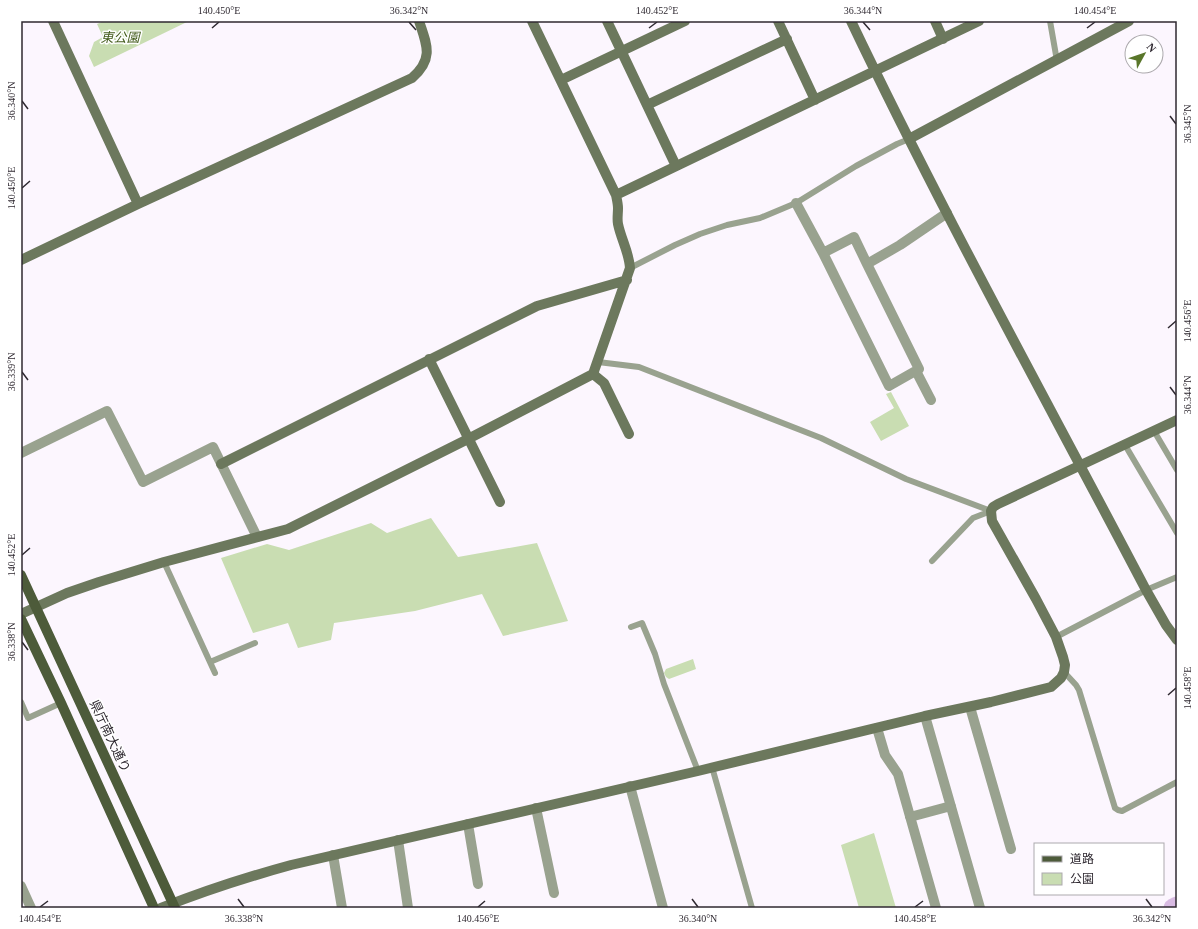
<svg xmlns="http://www.w3.org/2000/svg" width="1198" height="929" viewBox="0 0 1198 929" font-family="'Times New Roman','Noto Sans JP',serif">
	<style>
		.green { fill: #c9ddb2 }
		.lines { fill: none; stroke-linecap: round; stroke-linejoin: round }
		.river { stroke: #d8bae2; stroke-width: 19 }
		.lane { stroke: #99a28f; stroke-width: 6 }
		.street { stroke: #99a28f; stroke-width: 10 }
		.secondary { stroke: #6c785d; stroke-width: 10 }
		.primary { stroke: #4d5b3a; stroke-width: 10 }
		.ticks { fill: none; stroke: #2f2931; stroke-width: 1.5 }
		.labels { text-anchor: middle; dominant-baseline: central; stroke-width: 3; stroke-linejoin: round; paint-order: stroke }
		.park-label { font-size: 13px; font-style: italic; fill: #455d1e; stroke: #fff }
		.street-label { font-size: 13px; fill: #2f2931; stroke: #fff }
		.neatline { fill: none; stroke: #2f2931; stroke-width: 1.5 }
		.ticks-label { font-size: 10px; text-anchor: middle; fill: #2f2931 }
	</style>
	<rect width="100%" height="100%" fill="#fcf6fe"/>
	<path class="green" d="M104 21H189L94 67 89 56 94 42 103 37 97 24Z
		M891 392 909 426 881 441 870 422 894 408 886 394Z
		M431 518 458 557 537 543 568 621 503 636 482 594 415 611 334 623 331 640 298 648 288 623 253 633 221 558 267 544 289 550 371 523 387 533Z
		M693 659 696 669 669 679 666 677 664 673 666 669Z
		M874 833 896 908H859L841 845Z"/>
	<g class="lines">
		<path class="river" d="M1173 908 1177 906"/>
		<path class="lane" d="M1050 21 1057 61
			M630 268 675 245 700 234 727 225 760 218 796 203 856 166 897 144 909 139
			M598 362 639 367 821 438 906 479 991 511
			M1154 431 1177 470
			M1125 445 1177 533
			M932 561 973 518 991 511
			M164 562 215 673
			M631 627 642 623 655 654 664 684 698 771
			M1056 637 1146 590 1177 577
			M210 662 255 643
			M1064 672 1076 685 1079 690 1115 808 1118 810 1122 811 1177 782
			M21 702 28 718 61 703
			M712 767 752 908"/>
		<path class="street" d="M796 203 823 253
			M867 264 854 237 823 253 889 386 919 369 867 264 900 245 947 213
			M916 371 931 400
			M21 453 107 411 143 482 213 447 257 537
			M970 707 1011 849
			M925 716 980 908
			M877 728 885 755 898 774 936 908
			M630 786 663 908
			M536 808 554 893
			M910 817 951 806
			M468 824 478 884
			M398 840 408 908
			M333 855 342 908
			M21 886 31 908"/>
		<path class="secondary" d="M53 21 138 204
			M532 21 616 195
			M607 21 676 166
			M778 21 815 100
			M851 21C943 214 1047 401 1146 590L1166 625 1177 640
			M935 21 943 39
			M561 80 685 21
			M647 105 787 39
			M909 139 1129 21
			M21 260 138 204 412 78C434 59 427 45 419 21
			M429 359 500 502
			M593 374 604 383 629 434
			M221 464 537 306 627 280
			M21 614 67 593 99 582 164 562 288 529 468 439 593 374 630 268C629 252 621 239 618 224 617 219 618 214 618 208 618 204 617 200 616 195L979 21
			M161 908C204 891 247 877 291 865L698 771 925 716 991 702 1051 687 1061 678 1064 672 1065 665 1063 657 1056 637 1036 599 992 521 991 511 993 507 998 504 1177 420"/>
		<path class="primary" d="M21 575 175 908
			M21 619 61 703 154 908"/>
	</g>
	<path class="ticks" d="M409 22 416 30M863 22 870 30M212 28 219 22M649 28 657 22M1087 28 1095 22M22 101 28 109M1170 116 1176 124M22 188 30 181M1168 328 1176 321M22 372 28 380M1170 387 1176 395M22 555 30 548M22 642 28 650M1168 695 1176 688M238 899 244 907M692 899 698 907M1146 899 1152 907M40 907 48 901M478 907 485 901M915 907 923 901"/>
	<g class="labels">
		<g class="park-label">
			<text x="120" y="37">東公園</text>
		</g>
		<g class="street-label">
			<text transform="translate(110 736) rotate(65)">県庁南大通り</text>
		</g>
	</g>
	<rect width="1198" height="929" fill="none" stroke="#ffffff" stroke-width="44"/>
	<rect x="1034" y="843" width="130" height="52" fill="#ffffff" stroke="#aca9ad"/>
	<rect x="1042" y="856" width="20" height="6" fill="#4d5b3a" stroke="#aca9ad"/>
	<text x="1070" y="863" font-size="12" fill="#2f2931">道路</text>
	<rect x="1042" y="873" width="20" height="12" fill="#c9ddb2" stroke="#aca9ad"/>
	<text x="1070" y="883" font-size="12" fill="#2f2931">公園</text>
	<g transform="translate(1144 54) rotate(50)"><circle r="19" fill="#ffffff" stroke="#aca9ad"/>
	<path d="M0-3L7 15L0 10L-7 15Z" fill="#59762a"/>
	<text y="-6" font-size="11" font-weight="bold" text-anchor="middle" fill="#2f2931">N</text>
	</g>
	<rect x="22" y="22" width="1154" height="885" class="neatline"/>
	<g class="ticks-label">
		<text x="219" y="14">140.450°E</text>
		<text x="409" y="14">36.342°N</text>
		<text x="657" y="14">140.452°E</text>
		<text x="863" y="14">36.344°N</text>
		<text x="1095" y="14">140.454°E</text>
		<text transform="translate(11 101) rotate(-90)" y="4">36.340°N</text>
		<text transform="translate(1187 124) rotate(-90)" y="4">36.345°N</text>
		<text transform="translate(11 188) rotate(-90)" y="4">140.450°E</text>
		<text transform="translate(1187 321) rotate(-90)" y="4">140.456°E</text>
		<text transform="translate(11 372) rotate(-90)" y="4">36.339°N</text>
		<text transform="translate(1187 395) rotate(-90)" y="4">36.344°N</text>
		<text transform="translate(11 555) rotate(-90)" y="4">140.452°E</text>
		<text transform="translate(11 642) rotate(-90)" y="4">36.338°N</text>
		<text transform="translate(1187 688) rotate(-90)" y="4">140.458°E</text>
		<text x="40" y="922">140.454°E</text>
		<text x="244" y="922">36.338°N</text>
		<text x="478" y="922">140.456°E</text>
		<text x="698" y="922">36.340°N</text>
		<text x="915" y="922">140.458°E</text>
		<text x="1152" y="922">36.342°N</text>
	</g>
</svg>
